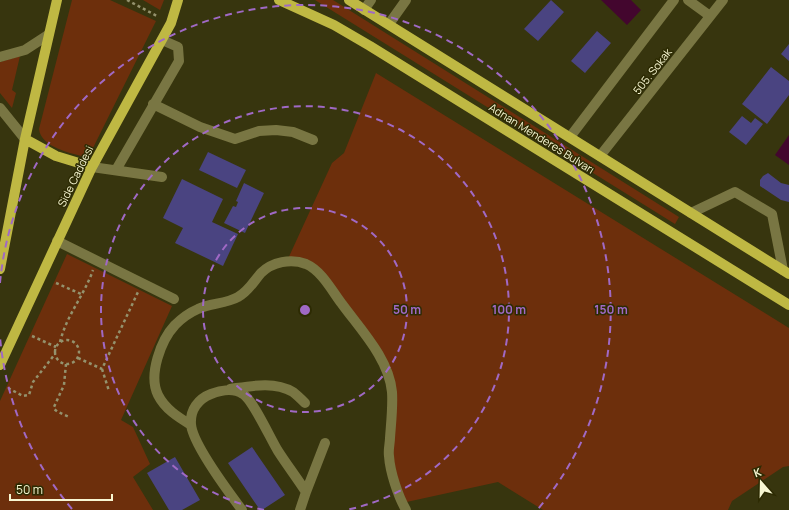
<svg xmlns="http://www.w3.org/2000/svg" width="789" height="510" viewBox="0 0 789 510" font-family="Manrope,sans-serif">
	<style>
		.green { fill: #6d2f0c }
		.water { fill: #43062e }
		.building { fill: #4a4481 }
		.lines { fill: none; stroke-linecap: round; stroke-linejoin: round }
		.path { stroke: #94926d; stroke-width: 2.5; stroke-dasharray: 3 3; stroke-linecap: butt }
		.minor { stroke: #797643; stroke-width: 10 }
		.major { stroke: #bfb843; stroke-width: 10 }
		.ring { fill: none; stroke: #a069c5; stroke-width: 2; stroke-dasharray: 7 5 }
		.labels { text-anchor: middle; dominant-baseline: central; stroke-width: 3; stroke-linejoin: round; paint-order: stroke }
		.street-label { font-size: 11px; fill: #f8f7d3; stroke: #2d2b03 }
		.centre { fill: #a069c5; stroke: #2d2b03; stroke-width: 2 }
		.ring-label { font-size: 12px; text-anchor: middle; font-weight: bold; fill: #a069c5; stroke: #2d2b03; stroke-width: 3; stroke-linejoin: round; paint-order: stroke }
	</style>
	<rect width="100%" height="100%" fill="#37350e"/>
	<path class="green" d="M72 0H110L156 21 88 158C72 153 41 148 39 129Z
		M143 0H164L160 10Z
		M315 0H333L679 217 675 224Z
		M20 56 12 90 16 93 12 108 0 93V62Z
		M376 73 789 328V466L783 467 732 501 728 510H543L498 482 402 503 394 480 392 420 386 367 318 272 287 261 332 163 344 153Z
		M67 254 172 306 121 420 133 427 150 464 133 477 153 510H0V401Z"/>
	<path class="water" d="M601 0H631L641 10 627 25Z
		M789 135V165L775 155Z"/>
	<path class="building" d="M551 0 564 12 538 41 524 29Z
		M597 31 611 43 585 73 571 61Z
		M789 44V61L781 54Z
		M771 67 789 81V95L767 124 742 104Z
		M742 116 751 123 755 118 763 124 746 145 729 132Z
		M208 152 246 170 237 188 199 170Z
		M768 173 781 183 789 185V202L781 200 760 186V180L763 176Z
		M182 179 223 199 212 222 238 234 223 266 175 243 183 228 163 218Z
		M244 183 264 193 245 233 224 223 233 206 236 207 238 202 236 201Z
		M252 447 285 495 262 510H260L228 463Z
		M175 457 200 500 182 510H169L147 473Z"/>
	<g class="lines">
		<path class="path" d="M127 0 157 16
			M56 283 81 294
			M32 336 56 347
			M55 352a12 12 0 1 1 24 0a12 12 0 1 1-24 0Z
			M60 342C67 314 84 296 93 270
			M78 358 102 369 138 292
			M66 364 64 385 54 407V409L58 412 69 417
			M102 369 109 391
			M8 388 23 396 29 395 33 382 55 354"/>
		<path class="minor" d="M688 0 710 16
			M364 10 371 0
			M389 24 406 0
			M0 57 25 50 48 35
			M153 104 200 127 235 139 259 131 276 130 293 132 313 140
			M0 108 25 139
			M570 137 674 0
			M600 156 723 0
			M92 167 162 177
			M116 170 179 61 178 47 162 40
			M691 213 735 192 772 214 783 270
			M57 241 174 299
			M230 389C251 386 274 381 293 392 297 395 301 399 305 403
			M191 425C178 417 165 409 158 395 148 375 161 340 175 325 181 319 191 312 198 309 210 303 226 304 238 297 248 292 254 281 261 273 272 262 291 258 306 264 322 271 332 291 342 304 361 330 389 359 392 392 393 407 391 423 390 438 390 443 388 450 389 456 390 472 398 496 406 510
			M306 492 325 443
			M242 510C230 494 192 443 191 424 190 410 198 399 211 394 221 390 234 388 243 394 253 400 271 440 278 451 287 465 297 478 306 492L300 510"/>
		<path class="major" d="M279 0 334 25 370 46 789 305
			M349 0 789 274
			M25 139 56 156 92 167
			M0 269 25 139 57 0
			M0 365 92 167 171 23 178 0"/>
	</g>
	<g class="ring">
		<circle cx="305" cy="310" r="102"/>
		<path d="M264 510A204 204 0 1 1 346 510"/>
		<path d="M72 509A306 306 0 0 1 0 337M0 283A306 306 0 1 1 538 509"/>
	</g>
	<g class="labels">
		<g class="street-label">
			<text transform="translate(652 71) rotate(-52)">505. Sokak</text>
			<text transform="translate(542 138) rotate(32)">Adnan Menderes Bulvarı</text>
			<text transform="translate(75 176) rotate(-64)">Side Caddesi</text>
		</g>
	</g>
	<circle cx="305" cy="310" r="6" class="centre"/>
	<g class="ring-label">
		<text x="407" y="314">50 m</text>
		<text x="509" y="314">100 m</text>
		<text x="611" y="314">150 m</text>
	</g>
	<g transform="translate(761 482) rotate(340)" stroke="#2d2b03" stroke-width="3" paint-order="stroke">
	<path d="M0-3L7 15L0 10L-7 15Z" fill="#f8f7d3"/>
	<text y="-6" font-size="11" font-weight="bold" text-anchor="middle" fill="#f8f7d3">K</text>
	</g>
	<path d="M10 494v6h102v-6" fill="none" stroke="#f8f7d3" stroke-width="2"/>
	<text x="16" y="494" font-size="12" fill="#f8f7d3" stroke="#2d2b03" stroke-width="3" paint-order="stroke">50 m</text>
</svg>
